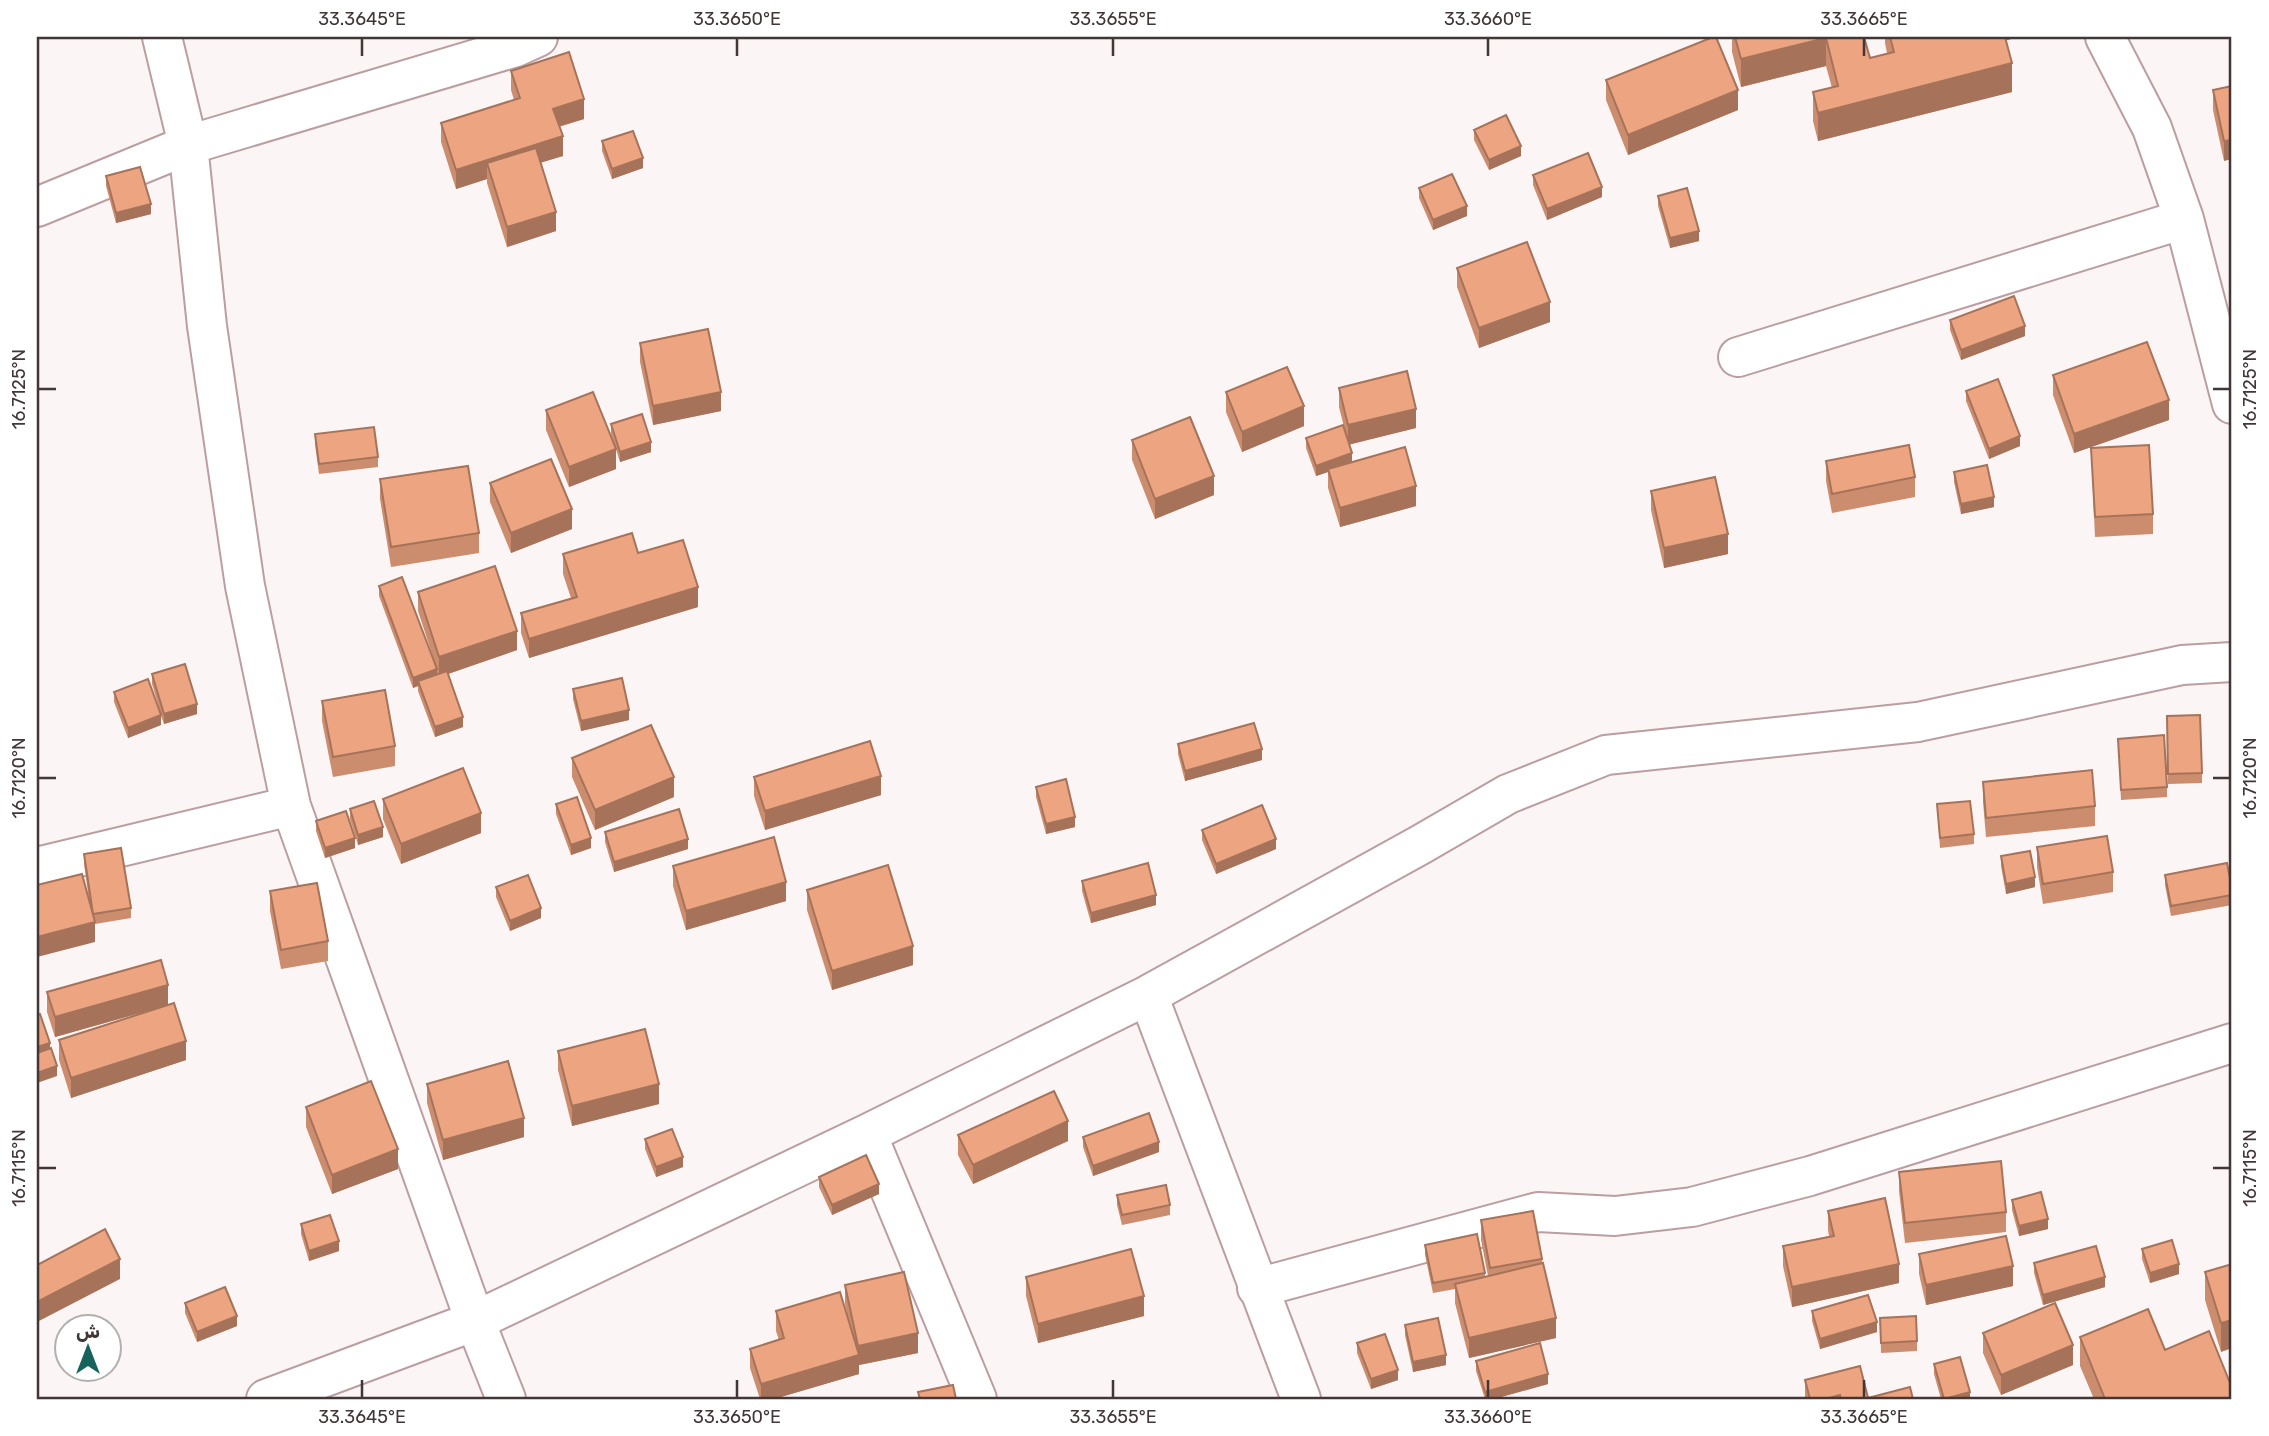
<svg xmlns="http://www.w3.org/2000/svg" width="2269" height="1436" viewBox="0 0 2269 1436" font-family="Rubik,'Noto Sans Arabic',sans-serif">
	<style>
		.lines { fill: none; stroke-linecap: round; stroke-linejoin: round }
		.minor-casing { stroke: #bb9ea1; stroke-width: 42 }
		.minor { stroke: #fff; stroke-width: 38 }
		.wall { fill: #cc8d6f }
		.shaded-wall { fill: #a6735a }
		.building { fill: #eda481; stroke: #a6735a; stroke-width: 2 }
		.ticks { fill: none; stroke: #423637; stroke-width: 2.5 }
		.neatline { fill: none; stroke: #423637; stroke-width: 2.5 }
		.ticks-label { font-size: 18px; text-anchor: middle; fill: #423637 }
	</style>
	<rect width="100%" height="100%" fill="#fbf5f5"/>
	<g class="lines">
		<defs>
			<path id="minor" d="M162 37 188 145 207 326 245 586 291 806 475 1321 506 1399
				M2105 37 2152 128 2184 219 2232 404
				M37 207 188 145 516 47 538 37
				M1738 357 2184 219
				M37 867 291 806
				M1148 995 1301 1399
				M867 1134 977 1399
				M1257 1288 1538 1212 1615 1216 1692 1207 1810 1176 2232 1043
				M266 1399 475 1321 867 1134 1148 995 1420 845 1508 794 1606 755 1918 722 2182 665 2232 662"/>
		</defs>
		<use href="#minor" class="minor-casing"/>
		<use href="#minor" class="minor"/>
	</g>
	<path class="wall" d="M1732 37H1864L1870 58 1887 53 1885 43V37H2020L2006 40 2012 92 1818 141 1813 121V92L1832 88 1826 66 1741 87 1732 52Z
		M511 71 584 119 559 127 563 156 541 162 556 231 507 247 487 183V179L456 189 441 142V123L514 100 511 90Z
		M1606 80 1738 110 1628 155 1606 100Z
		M2232 86 2224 161 2213 110V90Z
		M1474 130 1521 156 1489 170 1474 140Z
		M602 141 643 168 612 179 602 151Z
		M1533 175 1602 197 1547 220 1533 185Z
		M106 176 151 214 116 223 106 186Z
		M1419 188 1467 216 1433 230 1419 198Z
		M1658 196 1699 241 1670 248 1658 206Z
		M1457 268 1550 322 1479 348 1457 287Z
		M1950 320 2025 336 1961 360 1950 330Z
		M640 343 721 411 653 425 640 362Z
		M2053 375 2169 420 2074 453 2053 395Z
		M1339 388 1416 428 1349 444 1352 462 1416 506 1340 527 1328 488V472L1316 476 1306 448V438L1345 431 1339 407Z
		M1966 391 2020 446 1989 459 1966 401Z
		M1226 392 1304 426 1242 452 1226 412Z
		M546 410 616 469 569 487 546 430Z
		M611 424 651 452 620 462 611 434Z
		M315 434 378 457V467L319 474 315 444Z
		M1132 440 1214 495 1155 519 1132 460Z
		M2091 448 2153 514V534L2095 537Z
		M1826 461 1915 477V497L1832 513 1826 481Z
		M1954 472 1994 507 1961 514 1954 482Z
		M380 479 479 533V553L391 567 380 499Z
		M490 483 572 529 511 553 490 502Z
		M1651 491 1728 554 1664 568 1651 510Z
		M638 553 698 607 529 658 521 633V613L571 598 563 574V554Z
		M379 586 435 663 418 611V592L517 650 448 674 463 727 435 737 418 691V686L413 688 379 596Z
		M152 674 197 714 164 724 161 716V725L128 738 114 702V692L160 711 152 684Z
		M573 689 629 720 581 731 573 699Z
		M322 701 395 746V766L333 777 322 721Z
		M2167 716 2202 773V783L2168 784Z
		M2118 739 2167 787V797L2121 800Z
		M1178 744 1262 760 1185 781 1178 754Z
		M572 758 674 797 595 830 572 777Z
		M754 777 881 795 765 830 754 796Z
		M1983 782 2095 806V826L1986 837 1983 802Z
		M1036 787 1075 827 1046 834 1036 797Z
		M383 799 481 833 401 864 383 819Z
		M556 804 591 848 571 855 556 814Z
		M1937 804 1974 834V844L1940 848Z
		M350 809 383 837 358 845 350 819Z
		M316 821 355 848 325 858 316 831Z
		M1202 830 1276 849 1216 874 1202 840Z
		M605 832 688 849 614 872 605 842Z
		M2037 847 2113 872V892L2043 904 2037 867Z
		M84 854 131 908V918L95 924V942L84 864Z
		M2001 856 2035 887 2006 894 2001 866Z
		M673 866 786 901 686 930 673 886Z
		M2165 875 2232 889V905L2171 916 2165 885Z
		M1082 881 1156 905 1091 923 1082 891Z
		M496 887 541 918 510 931 496 897Z
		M807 890 913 965 832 990 807 910Z
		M270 891 328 941V961L281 969 270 911Z
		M47 992 168 1004 186 1060 71 1098 59 1060V1040L155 1009 55 1037 47 1012Z
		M558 1051 659 1104 572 1126 558 1070Z
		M427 1084 524 1137 443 1160 427 1103Z
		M306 1107 398 1169 332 1194 306 1127Z
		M958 1135 1068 1141 973 1184 958 1155Z
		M1083 1137 1159 1152 1093 1176 1083 1147Z
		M645 1139 683 1167 656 1177 645 1149Z
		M1899 1172 2006 1212V1232L1905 1243 1899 1191Z
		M819 1177 879 1194 832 1215 819 1187Z
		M1117 1195 1170 1205V1215L1122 1225 1117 1205Z
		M2012 1200 2048 1229 2019 1236 2012 1210Z
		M1828 1211 1899 1283 1792 1307 1783 1266V1246L1829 1236 1828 1230Z
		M1481 1220 1542 1259 1556 1338 1469 1358 1455 1303V1289L1433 1293 1425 1255V1245L1485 1273V1277L1488 1276 1481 1240Z
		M301 1224 339 1251 309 1261 301 1234Z
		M2142 1249 2179 1274 2150 1283 2142 1259Z
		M1919 1254 2013 1286 1926 1305 1919 1274Z
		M2034 1263 2105 1287 2043 1305 2034 1273Z
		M2232 1264 2221 1352 2205 1300V1272Z
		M1026 1277 1144 1316 1038 1343 1026 1296Z
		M845 1285 918 1353 859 1365V1374L774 1399H760L750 1368V1349L779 1340 776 1331V1311L847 1313 845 1304Z
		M185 1303 237 1326 197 1342 185 1313Z
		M1812 1311 1877 1332 1820 1349 1812 1321Z
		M1880 1318 1917 1341V1351L1881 1353Z
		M1405 1325 1446 1365 1413 1372 1405 1335Z
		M1983 1333 2073 1365 2001 1395 1983 1353Z
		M2080 1337 2165 1350 2232 1399H2094L2080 1366Z
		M1357 1343 1398 1380 1371 1389 1357 1353Z
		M1476 1361 1548 1384 1494 1399H1485L1476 1371Z
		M1934 1364 1970 1399H1941L1934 1374Z
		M1805 1380 1868 1398 1913 1399H1805Z"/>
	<path class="shaded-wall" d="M1999 37H2020L1999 42Z
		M1826 38V66L1741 87V59Z
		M2012 63V92L1818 141V113Z
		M1738 90V110L1628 155V135Z
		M584 99V119L553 128V109Z
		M563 136V156L491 178 487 163V179L456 189V170Z
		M2232 140V159L2224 161V141Z
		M1521 146V156L1489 170V160Z
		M643 158V168L612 179V169Z
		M1602 187V197L1547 220V209Z
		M151 204V214L116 223V213Z
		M1467 206V216L1433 230V220Z
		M556 212V231L507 247V227Z
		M1699 231V241L1670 248V238Z
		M1550 302V322L1479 348V328Z
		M2025 326V336L1961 360V350Z
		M721 392V411L653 425V406Z
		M2169 400V420L2074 453V434Z
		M1304 406V426L1242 452V432Z
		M1416 409V428L1348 445V425Z
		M2020 436V446L1989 459V449Z
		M651 442V452L620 462V452Z
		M616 449V469L569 487V467Z
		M1352 453V463L1328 469V472L1316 476V466Z
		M1214 476V495L1155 519V499Z
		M1416 486V506L1340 527V508Z
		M1994 497V507L1961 514V504Z
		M572 509V529L511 553V533Z
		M1728 534V554L1664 568V548Z
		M698 587V607L529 658V639Z
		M517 631V650L439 677V657Z
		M437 669V679L418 681V686L413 688V678Z
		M197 704V714L164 724V714Z
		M629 710V720L581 731V721Z
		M161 715V725L128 738V728Z
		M463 717V727L435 737V727Z
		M1262 749V760L1185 781V771Z
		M881 776V795L765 830V811Z
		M674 777V797L595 830V810Z
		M481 813V833L401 864V844Z
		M1075 817V827L1046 834V824Z
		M383 827V837L358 845V835Z
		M355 838V848L325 858V848Z
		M591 838V848L571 855V845Z
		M688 839V849L614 872V862Z
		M1276 839V849L1216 874V864Z
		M2035 877V887L2006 894V884Z
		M786 882V901L686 930V911Z
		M1156 895V905L1091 923V913Z
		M541 908V918L510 931V921Z
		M95 922V942L37 957V937Z
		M913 946V965L832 990V971Z
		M168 985V1005L55 1037V1017Z
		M186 1041V1060L71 1098V1078Z
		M50 1043V1053L37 1057V1047Z
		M57 1066V1076L37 1083V1073Z
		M659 1084V1104L572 1126V1106Z
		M524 1118V1137L443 1160V1140Z
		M1068 1121V1141L973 1184V1165Z
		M1159 1142V1152L1093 1176V1166Z
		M398 1149V1169L332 1194V1175Z
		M683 1157V1167L656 1177V1167Z
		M879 1184V1194L832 1215V1205Z
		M2048 1219V1229L2019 1236V1226Z
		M339 1241V1251L309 1261V1251Z
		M120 1259V1279L37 1322V1302Z
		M1899 1264V1283L1792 1307V1287Z
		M2179 1264V1274L2150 1283V1273Z
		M2013 1266V1286L1926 1305V1285Z
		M2105 1277V1287L2043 1305V1295Z
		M1144 1296V1316L1038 1343V1324Z
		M237 1316V1326L197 1342V1332Z
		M1556 1318V1338L1469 1358V1338Z
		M2232 1320V1348L2221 1352V1323Z
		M1877 1322V1332L1820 1349V1339Z
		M918 1333V1353L859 1365V1374L774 1399H761V1384L858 1355V1346Z
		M2073 1345V1365L2001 1395V1375Z
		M1446 1355V1365L1413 1372V1362Z
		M1398 1370V1380L1371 1389V1379Z
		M1548 1374V1384L1494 1399H1485V1392Z
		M1970 1392V1399H1945Z
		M1840 1395V1399H1825Z"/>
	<path class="building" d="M1713 37H1716L1738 90 1628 135 1606 80Z
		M1735 37H1864L1870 58 1894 52 1890 37H2005L2012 63 1818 113 1813 92 1838 86 1826 38 1741 59Z
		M569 52 584 99 553 109 563 136 456 170 441 123 520 98 511 71Z
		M2232 86V140L2224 141 2213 90Z
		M1506 115 1521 146 1489 160 1474 130Z
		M633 131 643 158 612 169 602 141Z
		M536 148 556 212 507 227 487 163Z
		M1588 153 1602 187 1547 209 1533 175Z
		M140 167 151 204 116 213 106 176Z
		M1452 174 1467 206 1433 220 1419 188Z
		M1687 188 1699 231 1670 238 1658 196Z
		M1527 242 1550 302 1479 328 1457 268Z
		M2014 296 2025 326 1961 350 1950 320Z
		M708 329 721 392 653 406 640 343Z
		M2147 342 2169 400 2074 434 2053 375Z
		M1287 367 1304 406 1242 432 1226 392Z
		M1407 371 1416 409 1348 425 1339 388Z
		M1998 379 2020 436 1989 449 1966 391Z
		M593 392 616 449 569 467 546 410Z
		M642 414 651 442 620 452 611 424Z
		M1190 417 1214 476 1155 499 1132 440Z
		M1343 425 1352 453 1316 466 1306 438Z
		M374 427 378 457 319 464 315 434Z
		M1909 445 1915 477 1832 494 1826 461Z
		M2149 445 2153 514 2095 517 2091 448Z
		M1405 447 1416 486 1340 508 1328 469Z
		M551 459 572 509 511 533 490 483Z
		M1987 465 1994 497 1961 504 1954 472Z
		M468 466 479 533 391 547 380 479Z
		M1715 477 1728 534 1664 548 1651 491Z
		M632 533 638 553 683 540 698 587 529 639 521 613 577 597 563 554Z
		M495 566 517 631 439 657 418 592Z
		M402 577 437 669 413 678 379 586Z
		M185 664 197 704 164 714 152 674Z
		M447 671 463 717 435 727 418 681Z
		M622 678 629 710 581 721 573 689Z
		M148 679 161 715 128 728 114 692Z
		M385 690 395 746 333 757 322 701Z
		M2200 715 2202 773 2168 774 2167 716Z
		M1254 723 1262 749 1185 771 1178 744Z
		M651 725 674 777 595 810 572 758Z
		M2164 735 2167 787 2121 790 2118 739Z
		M870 741 881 776 765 811 754 777Z
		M463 768 481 813 401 844 383 799Z
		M2092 770 2095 806 1986 818 1983 782Z
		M1066 779 1075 817 1046 824 1036 787Z
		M577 797 591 838 571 845 556 804Z
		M374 801 383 827 358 835 350 809Z
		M1970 801 1974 834 1940 838 1937 804Z
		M1262 805 1276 839 1216 864 1202 830Z
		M679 809 688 839 614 862 605 832Z
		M346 811 355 838 325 848 316 821Z
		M2107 836 2113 872 2043 884 2037 847Z
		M774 837 786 882 686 911 673 866Z
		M121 848 131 908 93 914 84 854Z
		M2030 851 2035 877 2006 884 2001 856Z
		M1148 863 1156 895 1091 913 1082 881Z
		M2227 863 2232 889V895L2171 906 2165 875Z
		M888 865 913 946 832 971 807 890Z
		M82 874 95 922 37 937V885Z
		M528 875 541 908 510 921 496 887Z
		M317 883 328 941 281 950 270 891Z
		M161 960 168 985 55 1017 47 992Z
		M174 1003 186 1041 71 1078 59 1040Z
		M40 1014 50 1043 37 1047V1015Z
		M645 1029 659 1084 572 1106 558 1051Z
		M51 1048 57 1066 37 1073V1053Z
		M508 1061 524 1118 443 1140 427 1084Z
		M371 1081 398 1149 332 1175 306 1107Z
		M1054 1091 1068 1121 973 1165 958 1135Z
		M1149 1113 1159 1142 1093 1166 1083 1137Z
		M672 1129 683 1157 656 1167 645 1139Z
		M866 1155 879 1184 832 1205 819 1177Z
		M2001 1161 2006 1212 1905 1223 1899 1172Z
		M1166 1185 1170 1205 1122 1215 1117 1195Z
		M2041 1192 2048 1219 2019 1226 2012 1200Z
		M1885 1198 1899 1264 1792 1287 1783 1246 1834 1236 1828 1211Z
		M1533 1211 1542 1259 1490 1268 1481 1220Z
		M330 1215 339 1241 309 1251 301 1224Z
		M105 1229 120 1259 37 1302V1265Z
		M1477 1234 1485 1273 1433 1283 1425 1245Z
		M2006 1236 2013 1266 1926 1285 1919 1254Z
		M2172 1240 2179 1264 2150 1273 2142 1249Z
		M2096 1246 2105 1277 2043 1295 2034 1263Z
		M1131 1249 1144 1296 1038 1324 1026 1277Z
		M1543 1263 1556 1318 1469 1338 1455 1284Z
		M2232 1264V1320L2221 1323 2205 1272Z
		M904 1272 918 1333 858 1346 845 1285Z
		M225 1287 237 1316 197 1332 185 1303Z
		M840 1292 859 1355 761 1384 750 1349 784 1338 776 1311Z
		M1868 1295 1877 1322 1820 1339 1812 1311Z
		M2055 1303 2073 1345 2001 1375 1983 1333Z
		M2148 1309 2165 1350 2209 1331 2232 1388V1399H2105L2080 1337Z
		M1916 1316 1917 1341 1881 1343 1880 1318Z
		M1438 1318 1446 1355 1413 1362 1405 1325Z
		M1385 1334 1398 1370 1371 1379 1357 1343Z
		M1540 1343 1548 1374 1485 1392 1476 1361Z
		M1960 1357 1970 1392 1944 1399 1934 1364Z
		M1860 1366 1868 1398 1910 1387 1913 1399H1841L1840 1395 1825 1399H1810L1805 1380Z
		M953 1385 956 1399H920L918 1392Z"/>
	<path class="ticks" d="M362 38V56M737 38V56M1113 38V56M1488 38V56M1864 38V56M38 389H56M2213 389H2230M38 778H56M2213 778H2230M38 1168H56M2213 1168H2230M362 1380V1398M737 1380V1398M1113 1380V1398M1488 1380V1398M1864 1380V1398"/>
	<rect width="2269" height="1436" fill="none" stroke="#ffffff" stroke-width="77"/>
	<g transform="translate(88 1348)"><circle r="33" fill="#ffffff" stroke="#b3afaf" stroke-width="2"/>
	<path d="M0-5L12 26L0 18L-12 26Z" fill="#16635c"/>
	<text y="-10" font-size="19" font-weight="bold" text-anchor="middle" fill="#423637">ش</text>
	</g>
	<rect x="38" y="38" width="2192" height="1360" class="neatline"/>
	<g class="ticks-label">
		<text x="362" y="25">33.3645°E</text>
		<text x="737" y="25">33.3650°E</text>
		<text x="1113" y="25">33.3655°E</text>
		<text x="1488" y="25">33.3660°E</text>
		<text x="1864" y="25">33.3665°E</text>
		<text transform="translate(19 389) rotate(-90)" y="6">16.7125°N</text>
		<text transform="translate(2250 389) rotate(-90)" y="6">16.7125°N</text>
		<text transform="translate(19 778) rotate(-90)" y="6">16.7120°N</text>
		<text transform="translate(2250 778) rotate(-90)" y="6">16.7120°N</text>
		<text transform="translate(19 1168) rotate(-90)" y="6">16.7115°N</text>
		<text transform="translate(2250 1168) rotate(-90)" y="6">16.7115°N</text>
		<text x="362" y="1423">33.3645°E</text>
		<text x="737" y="1423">33.3650°E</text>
		<text x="1113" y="1423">33.3655°E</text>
		<text x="1488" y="1423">33.3660°E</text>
		<text x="1864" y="1423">33.3665°E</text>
	</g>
</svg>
